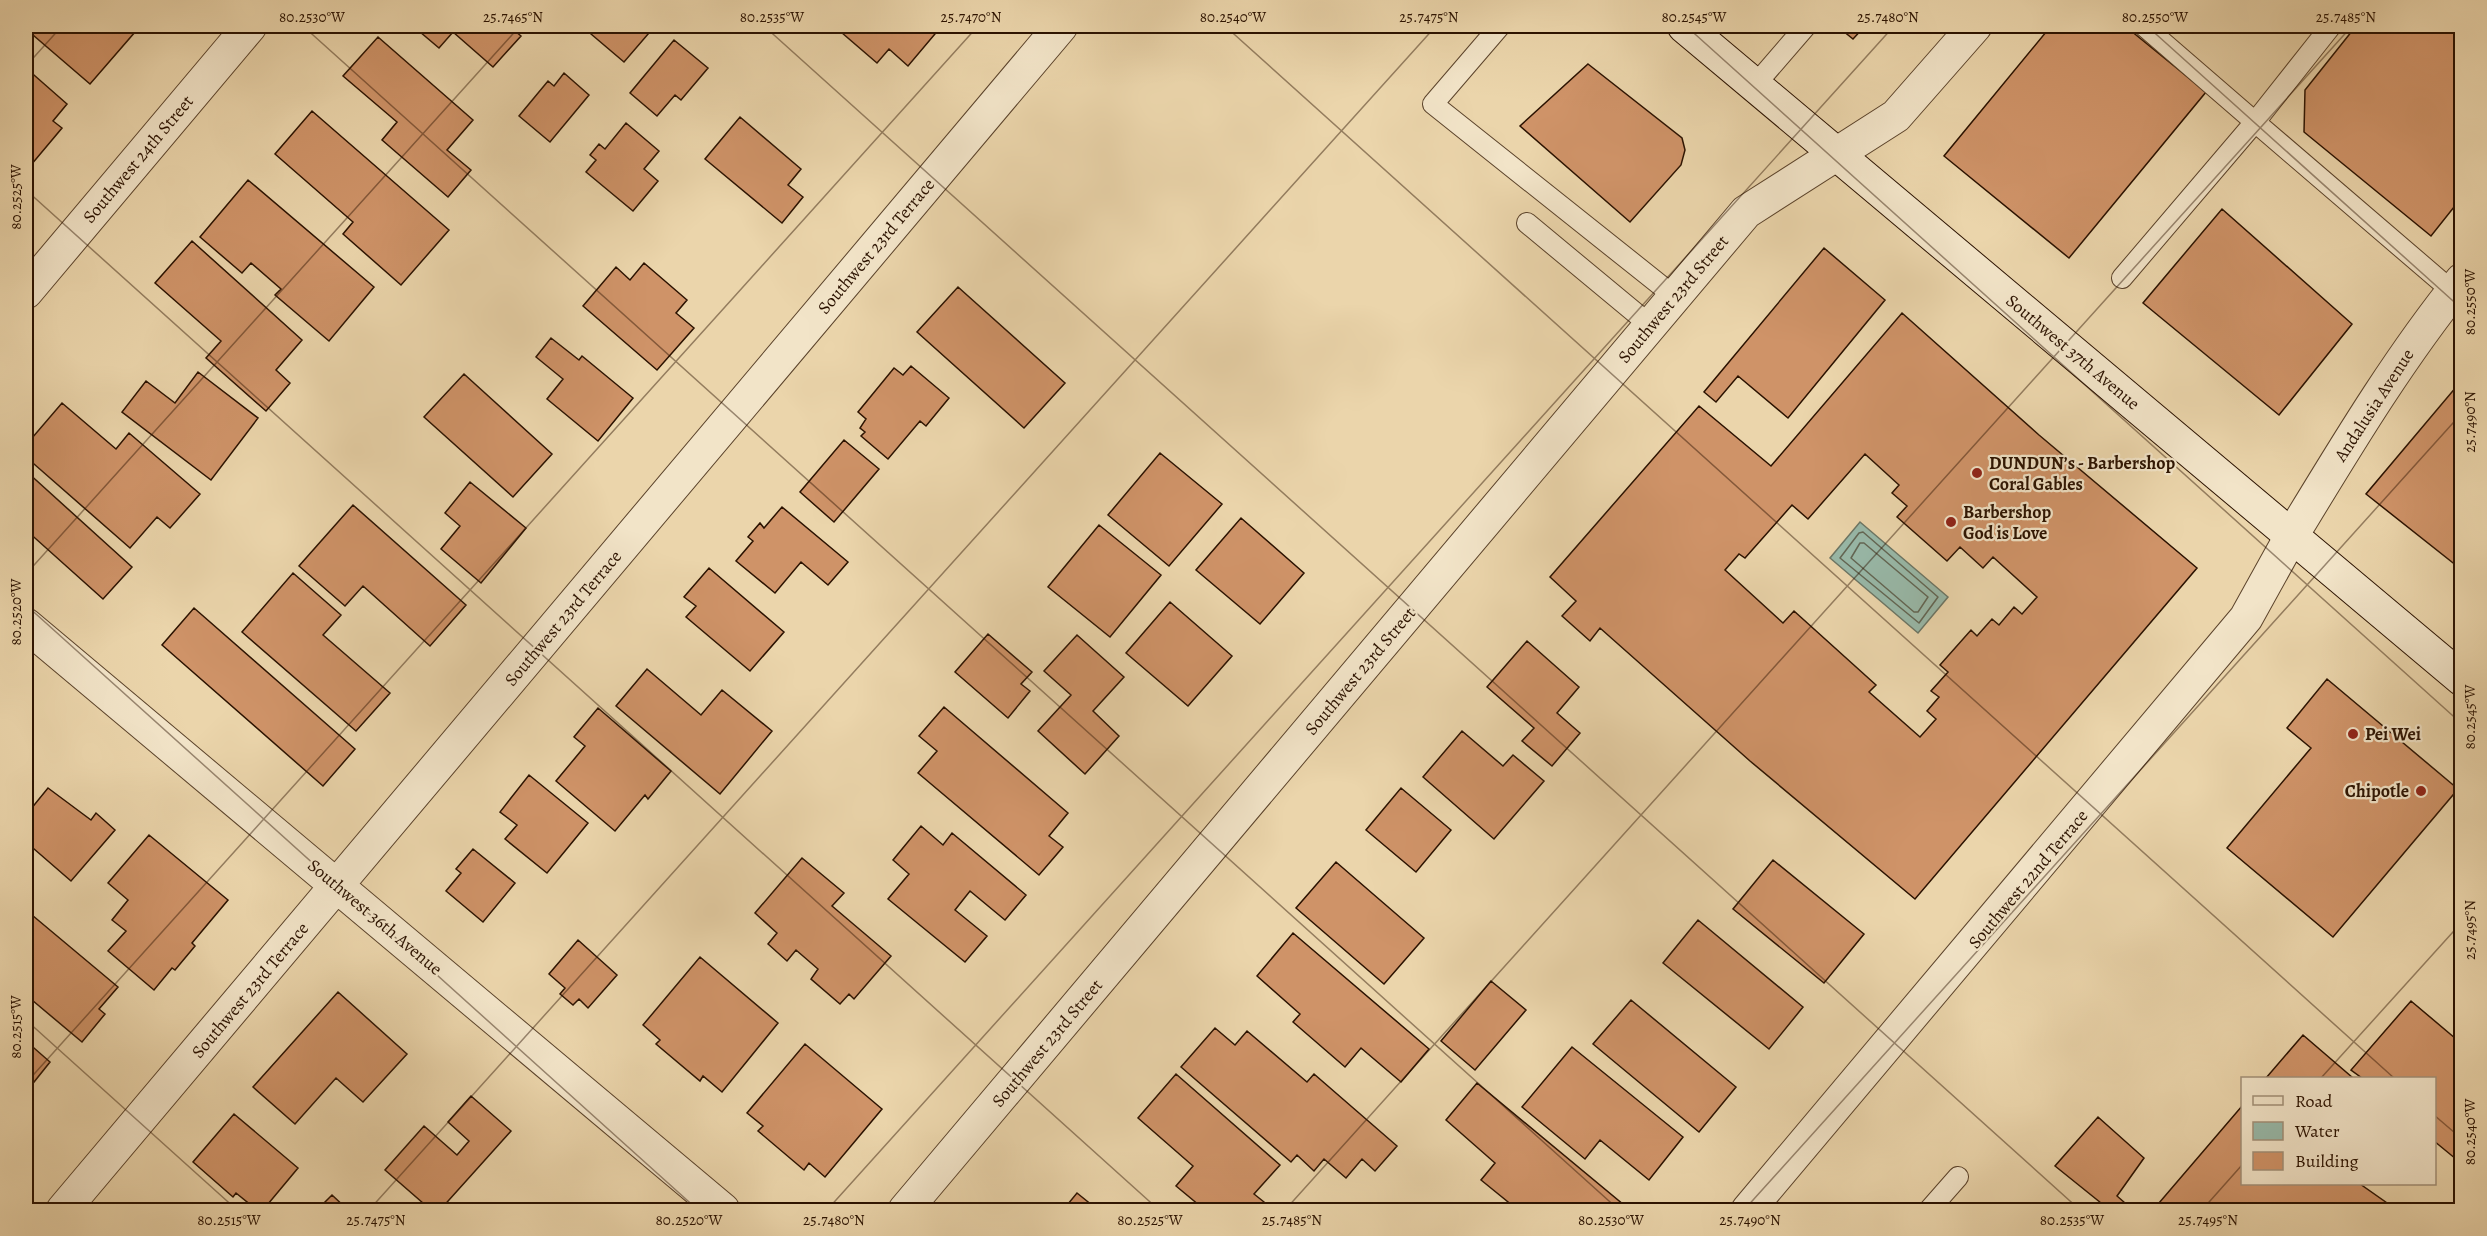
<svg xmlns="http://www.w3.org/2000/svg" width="2487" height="1236" viewBox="0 0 2487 1236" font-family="Alegreya,serif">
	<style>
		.water { fill: #98b9a9; stroke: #6c7665; stroke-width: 1.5 }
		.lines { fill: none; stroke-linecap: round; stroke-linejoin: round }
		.shore { stroke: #626654; stroke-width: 1.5 }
		.building { fill: #cf9368; stroke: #2b1200; stroke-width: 1.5; fill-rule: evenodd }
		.service-casing { stroke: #5b432b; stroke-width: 22 }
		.minor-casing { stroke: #5b432b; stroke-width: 35 }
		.tertiary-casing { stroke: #5b432b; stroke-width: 35 }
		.secondary-casing { stroke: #2b1200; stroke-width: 35 }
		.service { stroke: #f2e4c8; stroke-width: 20 }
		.minor { stroke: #f2e4c8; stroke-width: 33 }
		.tertiary { stroke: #f2e4c8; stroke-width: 33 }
		.secondary { stroke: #f2e4c8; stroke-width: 33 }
		.ticks { fill: none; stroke: #2b1200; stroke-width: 1.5; stroke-opacity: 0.45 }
		.poi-dot { fill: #8f2418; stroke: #f2e4c8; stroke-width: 2 }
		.labels { text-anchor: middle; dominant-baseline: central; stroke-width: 4.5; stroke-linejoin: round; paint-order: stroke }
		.street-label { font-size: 18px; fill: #2b1200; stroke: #f2e4c8 }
		.poi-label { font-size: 18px; font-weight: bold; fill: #2b1200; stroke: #f2e4c8; text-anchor: start }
		.neatline { fill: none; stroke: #2b1200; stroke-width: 2 }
		.ticks-label { font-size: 15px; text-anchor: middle; fill: #2b1200 }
	</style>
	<rect width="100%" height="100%" fill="#ebd5ab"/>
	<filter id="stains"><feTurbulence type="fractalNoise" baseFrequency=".00333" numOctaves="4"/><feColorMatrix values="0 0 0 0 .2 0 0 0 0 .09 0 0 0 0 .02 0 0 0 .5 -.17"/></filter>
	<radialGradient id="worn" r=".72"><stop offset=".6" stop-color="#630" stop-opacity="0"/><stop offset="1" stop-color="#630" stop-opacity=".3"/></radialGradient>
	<path class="water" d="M1860 522 1948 597 1918 633 1830 558Z"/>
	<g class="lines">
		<path class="shore" d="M1863 532 1938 597 1919 623 1840 558 1859 533Z
			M1860 543H1864L1928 597 1918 612H1914L1851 558Z"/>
	</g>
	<path class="building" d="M29 26H127L135 32 90 84 26 29Z
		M413 26H509L521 36 493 67 453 32 439 48Z
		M598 26H655L624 62 591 34Z
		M834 26H936L940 28 908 66 889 49 877 63Z
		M1837 26H1865L1853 39Z
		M2051 26H2125L2206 92 2069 258 1944 156Z
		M2356 26H2462V197L2431 236 2304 132 2305 90Z
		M378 37 473 120 447 150 471 170 448 197 382 140 397 122 343 76Z
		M674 40 708 68 681 100 675 95 657 116 630 93Z
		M1588 64 1682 138 1685 150 1681 165 1630 222 1520 126Z
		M26 68 67 104 53 121 62 128 26 171Z
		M564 73 589 95 550 142 519 116 548 81 554 86Z
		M312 111 449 230 401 285 343 234 353 222 275 154Z
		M740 117 801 169 788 185 803 197 782 223 705 159Z
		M626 123 659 151 644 169 658 181 633 211 586 172 596 160 590 155 599 144 605 149Z
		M248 180 374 287 329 341 275 295 281 289 251 263 242 273 200 237Z
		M2222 209 2352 324 2279 415 2143 303Z
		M192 241 302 340 276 370 290 383 266 411 206 358 221 341 155 283Z
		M1824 248 1885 300 1788 418 1738 376 1716 402 1704 392Z
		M644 263 687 300 676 313 694 328 657 370 583 306 616 267 630 280Z
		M958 287 1065 383 1024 428 917 332Z
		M1902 313 2039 435 2197 568 1915 899 1750 761 1600 628 1590 641 1562 616 1576 601 1550 577 1699 406 1771 466ZM1865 454 1899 485 1892 493 1907 506 1897 517 1947 561 1960 547 1983 568 1993 557 2037 597 2022 614 2014 607 1999 625 1992 619 1977 636 1971 630 1940 665 1948 672 1931 691 1939 697 1927 711 1936 719 1920 737 1869 692 1876 685 1794 611 1783 623 1725 570 1739 554 1745 558 1792 505 1808 519Z
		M551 338 579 360 582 356 633 398 598 441 547 399 563 379 536 357Z
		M911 366 949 398 926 426 920 421 888 459 861 436 865 432 860 428 866 419 858 412 894 368 903 375Z
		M198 372 258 418 211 480 122 412 146 381 175 403Z
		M464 374 552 454 513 497 424 417Z
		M2462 380V570L2366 494Z
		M62 403 116 449 129 433 200 494 170 528 157 517 130 548 26 457V445Z
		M844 440 879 469 834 522 800 492Z
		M1160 453 1222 504 1169 566 1108 515Z
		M26 471 132 567 103 599 26 530Z
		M470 482 526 528 481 583 441 549 460 526 445 513Z
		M353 505 466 605 430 646 363 586 345 606 299 566Z
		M782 507 848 562 828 585 801 562 775 593 736 561 753 541 748 537 760 523 764 528Z
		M1241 518 1304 573 1260 624 1196 570Z
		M1099 525 1161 575 1110 637 1048 587Z
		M709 568 784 632 750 671 686 617 696 606 684 597Z
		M293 573 341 615 323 635 390 693 356 731 242 632Z
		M1170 602 1232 656 1188 706 1126 653Z
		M194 608 355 749 323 786 162 645Z
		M988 634 1032 672 1021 684 1030 691 1008 718 955 672Z
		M1077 635 1124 677 1093 711 1119 736 1085 774 1038 731 1071 695 1044 671Z
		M1527 641 1579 687 1557 713 1580 733 1552 766 1522 741 1534 728 1487 687Z
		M647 669 701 715 722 690 772 731 720 794 616 706Z
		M2327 679 2458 789 2333 937 2227 848 2311 748 2287 728Z
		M944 707 1068 813 1049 836 1063 847 1039 875 918 773 937 751 919 736Z
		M598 708 671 771 648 799 645 795 615 831 556 781 585 746 574 737Z
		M1462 731 1503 766 1513 755 1544 781 1494 839 1423 777Z
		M529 775 588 823 547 873 505 839 517 825 500 812Z
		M48 788 91 820 96 813 115 830 71 881 26 842V815Z
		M1401 788 1451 830 1416 872 1366 830Z
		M921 826 943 845 952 833 1026 895 1005 920 970 891 955 910 987 936 965 962 888 899 909 874 893 860Z
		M149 835 228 900 192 943 195 946 175 970 172 968 154 990 108 951 126 931 112 920 128 900 108 883Z
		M473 849 515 883 483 922 446 891 461 873 456 869Z
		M802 858 844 893 832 906 891 956 854 999 849 994 840 1004 811 979 818 969 796 950 787 961 768 944 777 933 755 913Z
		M1773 860 1864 934 1824 983 1733 909Z
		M1336 862 1424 938 1384 984 1296 908Z
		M2462 875V891L2454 885Z
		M26 910 118 987 99 1009 105 1014 82 1042 26 995Z
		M1698 920 1803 1007 1769 1049 1663 963Z
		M1293 933 1429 1049 1401 1082 1361 1048 1345 1067 1293 1022 1300 1014 1257 976Z
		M578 940 617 975 588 1008 579 999 573 1005 560 994 565 988 549 974Z
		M700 957 778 1023 722 1092 703 1076 700 1081 656 1044 660 1040 643 1025Z
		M1491 981 1526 1010 1475 1070 1441 1041Z
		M338 992 407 1054 363 1102 336 1078 295 1124 253 1087Z
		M1631 1000 1736 1087 1699 1132 1593 1044Z
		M2411 1001 2462 1044V1164L2434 1141V1078H2362L2351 1070Z
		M1215 1028 1235 1045 1247 1031 1307 1082 1314 1074 1397 1146 1375 1171 1362 1159 1346 1178 1324 1159 1314 1171 1297 1155 1291 1162 1181 1067Z
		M2303 1035 2353 1078H2266Z
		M26 1041 50 1062 26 1092Z
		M805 1044 882 1109 825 1177 809 1163 804 1170 758 1131 763 1126 747 1113Z
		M1572 1047 1683 1137 1649 1180 1600 1140 1585 1159 1522 1107Z
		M1176 1074 1280 1165 1254 1194 1274 1210H1205L1176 1186 1193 1166 1138 1118Z
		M1477 1083 1630 1210H1518L1481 1180 1495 1163 1446 1120Z
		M471 1096 511 1131 440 1210H431L385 1170 424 1126 457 1155 469 1141 448 1122Z
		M2242 1106V1184H2360L2397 1210H2153Z
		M234 1114 298 1168 263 1210H257L236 1193 233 1197 193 1162Z
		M2098 1117 2144 1158 2117 1196 2133 1210H2094L2101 1203 2055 1166Z
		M1077 1193 1098 1210H1063Z
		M332 1195 348 1210H317Z"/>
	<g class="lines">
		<defs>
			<path id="service" d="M1500 26 1433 104 1674 296
				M2331 26 2255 122 2452 291
				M1755 85 1806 26
				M1527 223 1650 325
				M2122 278 2255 122 2144 26
				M1929 1210 1958 1177"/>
			<path id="minor" d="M26 292 250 26
				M26 625 723 1210
				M63 1210 1061 26
				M905 1210 1746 212 1896 116 1975 26
				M1748 1210 2246 618 2292 535"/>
			<path id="tertiary" d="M2292 535C2345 448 2398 359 2462 280"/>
			<path id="secondary" d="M1684 26 2462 679"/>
		</defs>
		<use href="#service" class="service-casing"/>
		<use href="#minor" class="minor-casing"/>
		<use href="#tertiary" class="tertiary-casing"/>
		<use href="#secondary" class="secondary-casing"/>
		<use href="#service" class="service"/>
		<use href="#minor" class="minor"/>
		<use href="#tertiary" class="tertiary"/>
		<use href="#secondary" class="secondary"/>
	</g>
	<path class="ticks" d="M303 26 1619 1210M764 26 2080 1210M1225 26 2394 1078M1686 26 2462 724M2147 26 2462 309M26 66 62 26M26 190 1159 1210M26 574 520 26M26 605 698 1210M26 1020 237 1210M2321 1078 2462 922M26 1083 978 26M2434 1115 2462 1139M369 1210 1436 26M827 1210 1894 26M1285 1210 2352 26M1744 1210 2462 413M2202 1210 2242 1165"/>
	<g class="poi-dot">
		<circle cx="1977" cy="473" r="6"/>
		<circle cx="1951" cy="522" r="6"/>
		<circle cx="2353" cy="734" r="6"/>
		<circle cx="2421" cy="791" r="6"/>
	</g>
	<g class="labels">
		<g class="street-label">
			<text transform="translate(138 159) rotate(-50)">Southwest 24th Street</text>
			<text transform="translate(876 246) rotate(-50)">Southwest 23rd Terrace</text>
			<text transform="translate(1673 299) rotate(-50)">Southwest 23rd Street</text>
			<text transform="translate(2073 352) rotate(40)">Southwest 37th Avenue</text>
			<text transform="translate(2374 405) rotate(-57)">Andalusia Avenue</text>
			<text transform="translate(563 618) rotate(-50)">Southwest 23rd Terrace</text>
			<text transform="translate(1360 671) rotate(-50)">Southwest 23rd Street</text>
			<text transform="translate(2028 879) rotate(-50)">Southwest 22nd Terrace</text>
			<text transform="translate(375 917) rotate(40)">Southwest 36th Avenue</text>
			<text transform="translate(250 990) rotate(-50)">Southwest 23rd Terrace</text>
			<text transform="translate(1047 1043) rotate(-50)">Southwest 23rd Street</text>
		</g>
		<g class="poi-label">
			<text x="1989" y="463">DUNDUN’s - Barbershop<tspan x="1989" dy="21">Coral Gables</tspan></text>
			<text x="1963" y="512">Barbershop<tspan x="1963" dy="21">God is Love</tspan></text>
			<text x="2365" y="734">Pei Wei</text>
			<text x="2409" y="791" text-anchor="end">Chipotle</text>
		</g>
	</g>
	<rect width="2487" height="1236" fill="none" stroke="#ebd5ab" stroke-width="66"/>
	<rect x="2241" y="1077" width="195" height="108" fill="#f2e4c8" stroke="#a29078" stroke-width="1.5"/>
	<rect x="2253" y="1096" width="30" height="9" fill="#f2e4c8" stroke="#a29078" stroke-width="1.5"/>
	<text x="2295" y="1107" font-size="18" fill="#2b1200">Road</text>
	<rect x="2253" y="1122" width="30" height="18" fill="#98b9a9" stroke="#a29078" stroke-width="1.5"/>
	<text x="2295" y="1137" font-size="18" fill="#2b1200">Water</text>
	<rect x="2253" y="1152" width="30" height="18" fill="#cf9368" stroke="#a29078" stroke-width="1.5"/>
	<text x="2295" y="1167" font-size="18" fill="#2b1200">Building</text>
	<rect x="33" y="33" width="2421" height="1170" class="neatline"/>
	<g class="ticks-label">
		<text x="312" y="22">80.2530°W</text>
		<text x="513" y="22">25.7465°N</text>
		<text x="772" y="22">80.2535°W</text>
		<text x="971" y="22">25.7470°N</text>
		<text x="1233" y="22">80.2540°W</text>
		<text x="1429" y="22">25.7475°N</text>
		<text x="1694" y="22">80.2545°W</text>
		<text x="1888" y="22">25.7480°N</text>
		<text x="2155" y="22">80.2550°W</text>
		<text x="2346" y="22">25.7485°N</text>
		<text transform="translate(16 197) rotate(-90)" y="5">80.2525°W</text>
		<text transform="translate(2470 302) rotate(-90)" y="5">80.2550°W</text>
		<text transform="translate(2470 422) rotate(-90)" y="5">25.7490°N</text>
		<text transform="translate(16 612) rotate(-90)" y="5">80.2520°W</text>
		<text transform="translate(2470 717) rotate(-90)" y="5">80.2545°W</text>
		<text transform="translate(2470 930) rotate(-90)" y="5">25.7495°N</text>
		<text transform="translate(16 1027) rotate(-90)" y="5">80.2515°W</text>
		<text transform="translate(2470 1132) rotate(-90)" y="5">80.2540°W</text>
		<text x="229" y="1225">80.2515°W</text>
		<text x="376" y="1225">25.7475°N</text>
		<text x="689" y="1225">80.2520°W</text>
		<text x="834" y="1225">25.7480°N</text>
		<text x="1150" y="1225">80.2525°W</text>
		<text x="1292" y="1225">25.7485°N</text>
		<text x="1611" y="1225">80.2530°W</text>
		<text x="1750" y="1225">25.7490°N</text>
		<text x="2072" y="1225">80.2535°W</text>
		<text x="2208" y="1225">25.7495°N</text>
	</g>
	<rect width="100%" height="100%" filter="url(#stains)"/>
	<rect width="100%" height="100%" fill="url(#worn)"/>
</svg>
